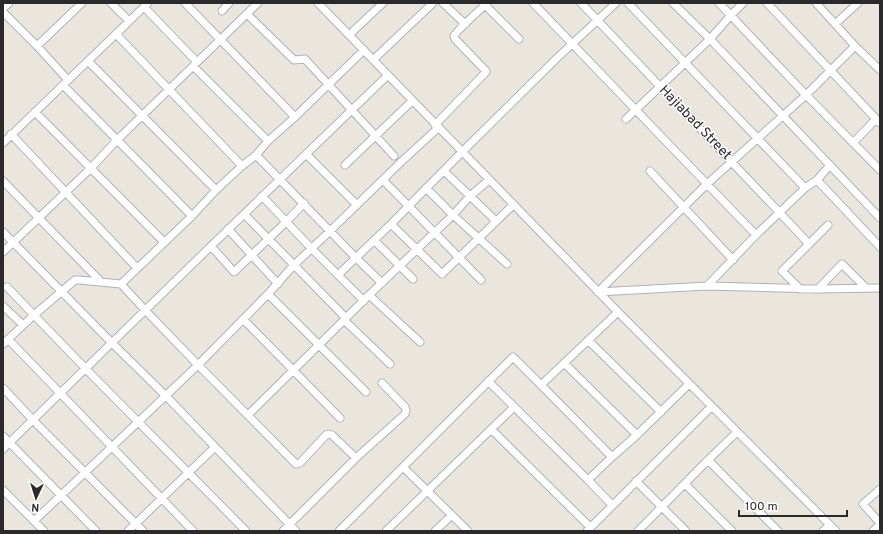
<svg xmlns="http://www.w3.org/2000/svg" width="883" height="534" viewBox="0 0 883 534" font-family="Overpass,sans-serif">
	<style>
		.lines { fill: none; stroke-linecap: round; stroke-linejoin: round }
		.minor-casing { stroke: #afb0b9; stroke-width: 9 }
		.minor { stroke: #fff; stroke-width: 7 }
		.labels { text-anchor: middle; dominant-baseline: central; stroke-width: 3; stroke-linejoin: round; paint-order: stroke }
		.street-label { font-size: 14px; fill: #2a2a2a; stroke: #fff }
	</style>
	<rect width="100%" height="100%" fill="#eae6de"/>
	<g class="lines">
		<defs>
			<path id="minor" d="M111 3 129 21
				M185 3 295 117
				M318 3 618 312 836 531
				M443 3 465 24
				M533 3 756 235
				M581 3 780 213 809 244
				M628 3 805 188 817 180 880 247
				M673 3 710 39 880 218
				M719 3 806 95 880 170
				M767 3 880 123
				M816 3 855 46 880 70
				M485 5 519 39
				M144 7 197 62
				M3 8 9 3
				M222 11 229 3
				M3 12 37 46 68 80
				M247 14 294 60 305 59 394 156
				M835 24 858 3
				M116 34 242 166
				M349 35 383 3
				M37 46 82 3
				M373 60 433 3
				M88 61 216 190
				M193 66 268 141
				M63 85 192 216
				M35 112 164 242
				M626 119 710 39 731 15 743 3
				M435 125 486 72V71L455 39C455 38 454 37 454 36 456 31 482 8 487 3
				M11 134 137 268
				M3 143 148 3
				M853 143 876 119
				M306 154 357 205
				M256 155 356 258 382 283
				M345 165 412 101
				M444 171 496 221
				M650 171 733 260
				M383 180 481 280
				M817 180 830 165
				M3 181 101 282
				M426 188 453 215 507 264
				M262 196 312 249 364 301
				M244 214 346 318
				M391 224 442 274 513 205
				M228 229 278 284
				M3 232 112 343 166 396 296 531
				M374 240 413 279
				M211 246 234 272 287 221 304 203
				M3 252 91 168 117 140 258 3
				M339 274 391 224 462 152 557 58 616 3
				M121 284 192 216 216 190 242 166 256 155 268 141 295 117 364 50
				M707 286 756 235 805 188
				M7 287 85 368 246 531
				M800 289 782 271 828 225
				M818 289 842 264 866 288
				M598 292 707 184 806 95 855 46
				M598 292 707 286 818 289 880 288
				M268 294 366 392
				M369 295 420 342
				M3 306 23 325
				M243 319 340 418
				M344 320 390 364
				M8 339 193 531
				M588 340 661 412
				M3 344 34 315 75 280H79L121 284 145 310 198 365 296 464 300 463 326 435 328 434 332 435 356 458 283 531
				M564 363 637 435
				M488 381 588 480 612 505
				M541 385 612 457
				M3 388 33 420 143 531
				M248 415 344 320 369 295 453 215 470 196 489 180
				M491 429 590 527
				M3 436 96 531
				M3 449 211 246 388 75
				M356 458 405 414 406 410 405 407 382 383
				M708 460 778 531
				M403 467 468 531
				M588 480 612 457 637 435 689 384
				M636 481 686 531
				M685 484 732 531
				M880 489 863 504 880 523
				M3 490 44 531
				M34 521 198 365 268 294 294 265 330 231 401 162 438 128
				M128 531 215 447
				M339 531 513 357 541 385 618 312
				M386 531 514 407
				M435 531 452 515
				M587 531 711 407
				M638 531 708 460 737 432
				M823 531 830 525
				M873 531 880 524"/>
		</defs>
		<use href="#minor" class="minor-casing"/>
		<use href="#minor" class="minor"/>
	</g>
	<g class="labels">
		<g class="street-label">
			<text transform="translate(695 123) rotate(46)">Hajiabad Street</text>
		</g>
	</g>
	<rect width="883" height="534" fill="none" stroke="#2a2a2a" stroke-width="8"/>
	<g transform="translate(36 498) rotate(184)" stroke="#ffffff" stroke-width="3" paint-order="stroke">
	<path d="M0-3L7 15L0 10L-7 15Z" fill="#2a2a2a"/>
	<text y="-6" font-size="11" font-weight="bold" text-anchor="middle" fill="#2a2a2a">N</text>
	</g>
	<path d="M739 510v6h108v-6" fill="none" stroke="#2a2a2a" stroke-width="2"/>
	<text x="745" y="510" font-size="12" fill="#2a2a2a" stroke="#ffffff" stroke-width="3" paint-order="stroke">100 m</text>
</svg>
